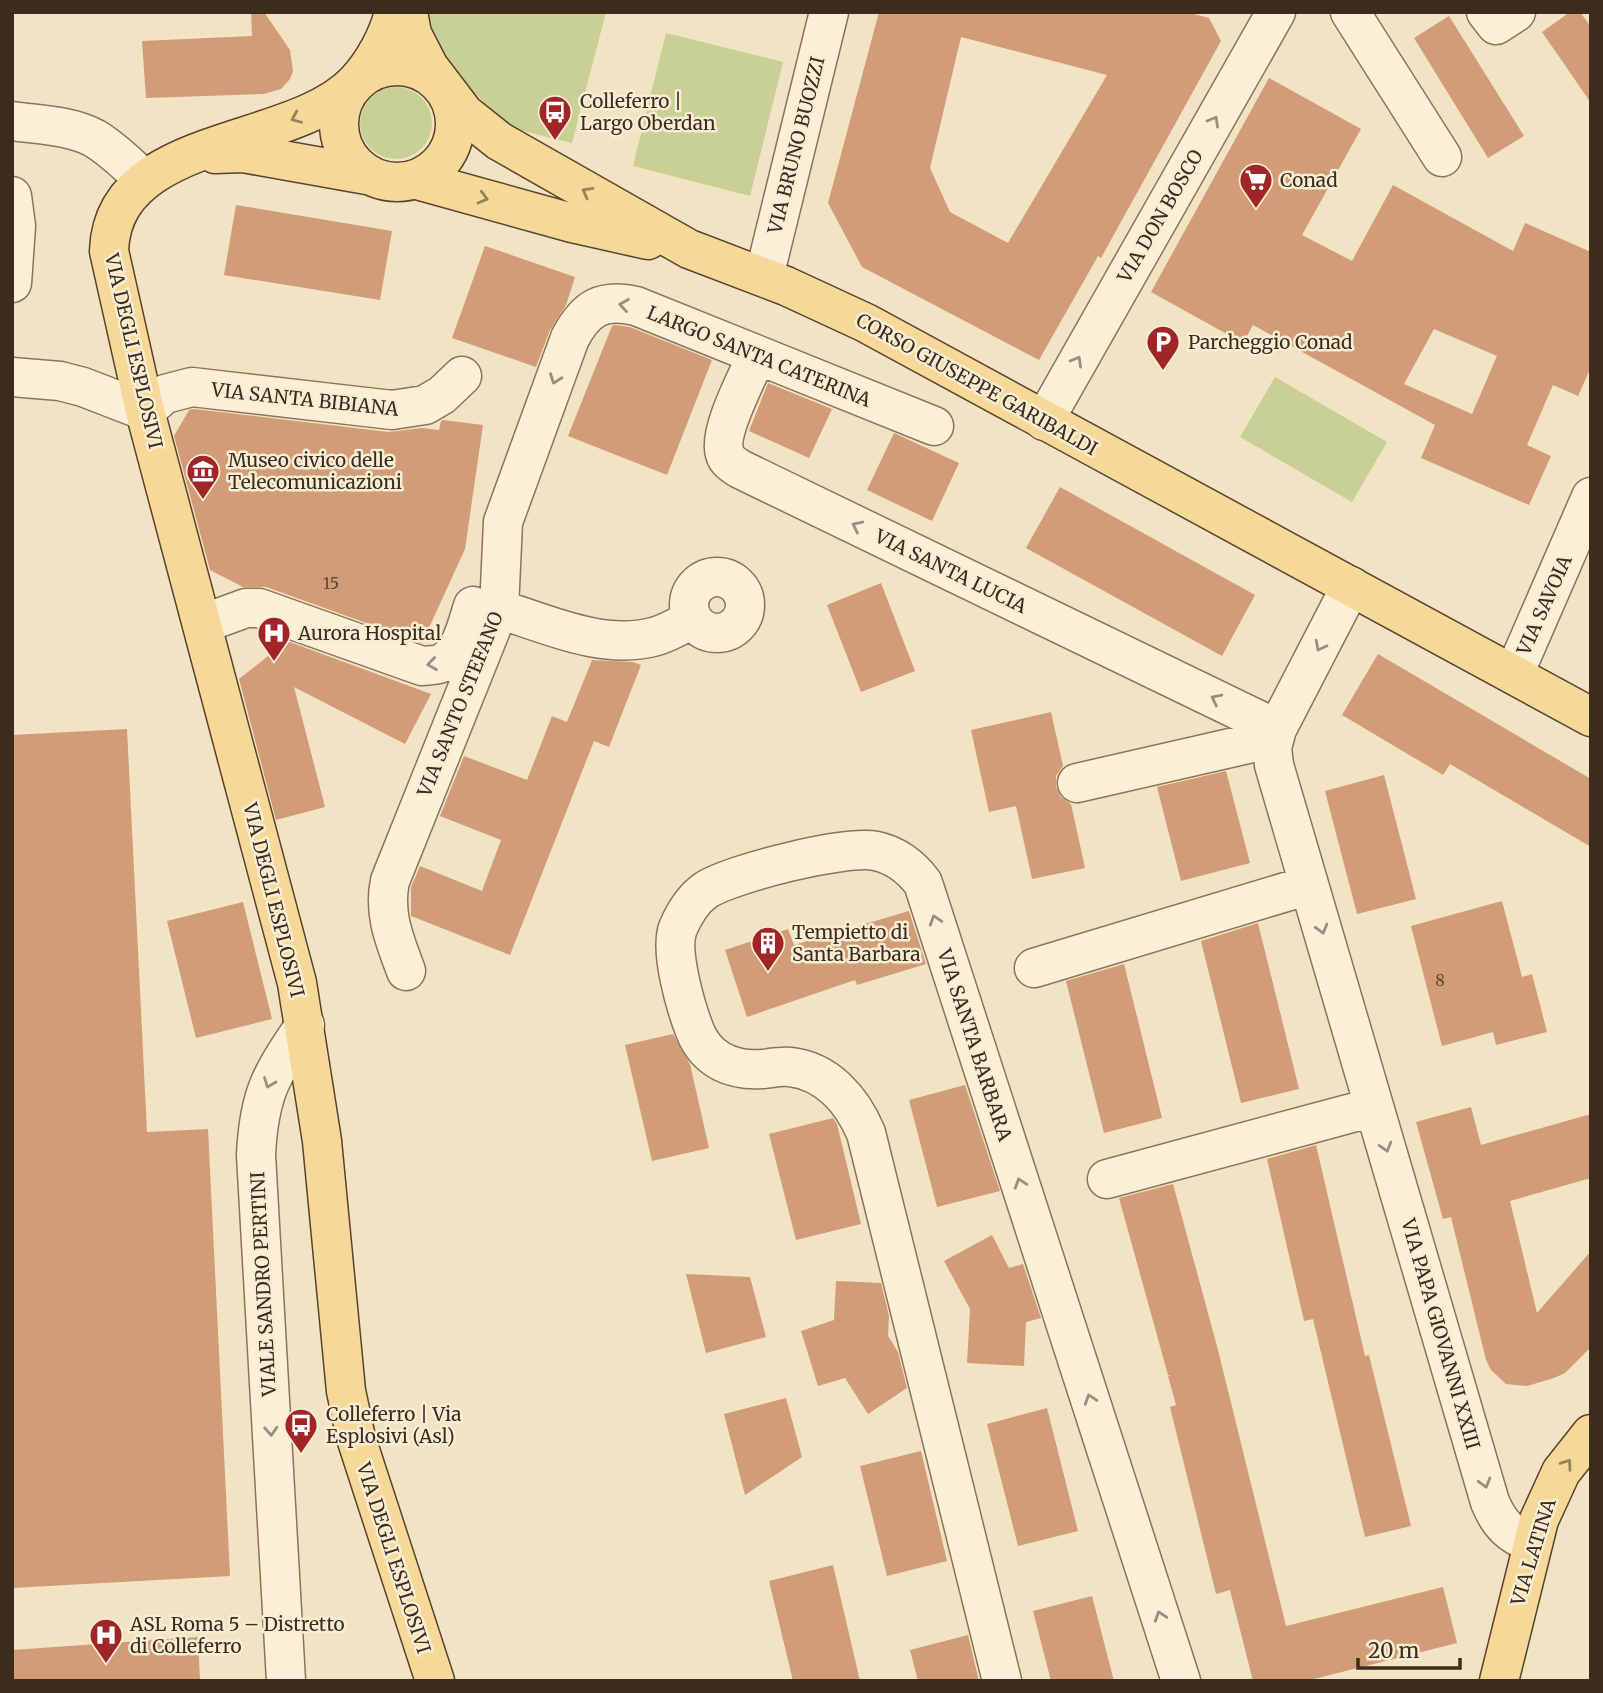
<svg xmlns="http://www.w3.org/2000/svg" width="1603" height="1693" viewBox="0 0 1603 1693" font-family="Merriweather,serif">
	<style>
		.green { fill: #c9d096 }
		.building { fill: #d19c77; fill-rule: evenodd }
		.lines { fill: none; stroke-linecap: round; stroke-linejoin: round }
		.minor-casing { stroke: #8c7459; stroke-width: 41 }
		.major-casing { stroke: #5a422d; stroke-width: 41 }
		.minor { stroke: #fbf0d7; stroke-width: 38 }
		.major { stroke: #f6d999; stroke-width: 38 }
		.oneway { stroke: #98825c }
		.oneway2 { stroke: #9b8e7a }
		.labels { text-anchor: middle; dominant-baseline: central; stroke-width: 5; stroke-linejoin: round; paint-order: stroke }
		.number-label { font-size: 16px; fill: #604834 }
		.poi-label { font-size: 19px; fill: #3b2c1e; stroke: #f8edd3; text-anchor: start }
		.street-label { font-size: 19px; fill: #3b2c1e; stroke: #f8edd3 }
	</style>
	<rect width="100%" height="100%" fill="#f1e3c3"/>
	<path class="green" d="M428 12H606L572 143 511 128 469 88 435 44Z
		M666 33 783 62 750 196 633 166Z
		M360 123a36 36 0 1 1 72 0a36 36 0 1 1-72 0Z
		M1275 377 1387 442 1352 502 1240 437Z"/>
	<path class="building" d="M251 12H264L290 50 293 71 290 79 281 89 264 94 146 98 142 41 252 36Z
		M879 12H1186L1209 18 1221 41 1101 258 1098 256 1039 360 862 267 828 203ZM961 37 1107 75 1008 243 950 212 930 168Z
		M1570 12H1580L1591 27V103L1542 32Z
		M1449 16 1524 136 1488 158 1414 38Z
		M1269 78 1361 129 1302 235 1352 261 1393 185 1513 251 1525 223 1591 252V367L1578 396 1553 385 1527 445 1551 456 1529 505 1421 458 1435 425 1253 325 1243 343 1151 292ZM1434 329 1497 356 1472 414 1404 384Z
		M236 205 392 231 380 300 224 275Z
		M485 246 575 277 566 305 550 330 536 367 452 338Z
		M615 325 630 327 712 360 667 475 568 436 612 326Z
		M768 383 832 409 809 458 749 431Z
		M194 409 389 432 422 428 439 430 441 421 443 420 483 425 465 549 422 643 266 587H243L210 570 174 436 189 410Z
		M894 433 959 463 932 521 867 490Z
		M1060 487 1255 595 1222 656 1026 548Z
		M881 583 915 671 861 692 827 605Z
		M287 641 431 694 405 744 294 687 325 807 276 820 239 679Z
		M1378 654 1591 779V847L1450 764 1443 775 1342 715Z
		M592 660 633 662 641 665 609 747 594 741 510 955 411 916V887L420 866 482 891 501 840 440 816 464 756 527 780 552 716 567 722Z
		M1051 712 1063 766 1056 776V787L1061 797 1071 804 1085 868 1032 879 1016 806 989 812 971 730Z
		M127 729 147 1132 208 1129 230 1576 12 1588V735Z
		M1226 771 1250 863 1181 881 1157 787Z
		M1384 775 1416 899 1357 914 1325 791Z
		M1502 901 1522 977 1532 974 1547 1032 1496 1045 1493 1032 1442 1046 1411 926Z
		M243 902 272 1019 196 1038 167 921Z
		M909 911 926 964 857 985 855 980 747 1017 725 950 788 929 794 945Z
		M1258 923 1299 1089 1241 1103 1201 941Z
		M1124 964 1162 1118 1104 1133 1066 981Z
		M673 1034 690 1064 709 1148 652 1161 625 1045Z
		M965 1085 1000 1191 937 1207 909 1100Z
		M1471 1107 1481 1145 1591 1114V1178L1510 1201 1537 1313 1591 1251V1347L1565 1373 1554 1378 1527 1386 1506 1384 1491 1370 1486 1360 1451 1217 1443 1219 1416 1122Z
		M833 1118 837 1124 861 1224 796 1240 769 1134Z
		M1316 1145 1365 1356 1369 1355 1411 1526 1365 1537 1313 1319 1304 1321 1267 1159Z
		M1173 1184 1218 1350 1286 1626 1443 1587 1457 1643 1306 1681H1253L1230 1590 1216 1594 1170 1407 1176 1405 1168 1376 1171 1375H1168L1119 1198Z
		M992 1235 1009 1268 1023 1264 1041 1318 1026 1322 1024 1366 967 1363 970 1309 944 1261Z
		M686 1274 750 1277 766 1337 706 1353Z
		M836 1281 881 1283 889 1316 888 1336 898 1352 907 1388 868 1414 845 1378 818 1386 801 1331 834 1320Z
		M786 1398 802 1457 745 1495 724 1414Z
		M1047 1408 1078 1531 1018 1546 987 1424Z
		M921 1451 947 1561 887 1576 860 1466Z
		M833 1565 860 1681H793L769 1581Z
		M1092 1596 1114 1681H1051L1033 1611Z
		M968 1635 979 1681H918L910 1650Z
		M198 1637 200 1681H12V1650Z"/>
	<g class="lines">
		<defs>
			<path id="minor" d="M1350 12 1442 157
				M1486 12 1496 25 1516 12
				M12 121C39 125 69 125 94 138 113 149 129 166 145 180
				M12 196 16 226 12 283
				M764 277 829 12
				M757 355C748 376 717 433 725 454 727 461 734 465 740 469L1277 729
				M12 377 60 381 83 387 145 411 165 394 192 387 392 410 425 405 442 395 462 376
				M1044 421 1276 12
				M689 605a28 28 0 1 1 56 0a28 28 0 1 1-56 0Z
				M1351 586 1277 729 1272 748 1274 765 1490 1502C1499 1524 1510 1535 1532 1543
				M499 609C547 624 602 650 653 637 667 634 680 625 693 619
				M202 624 246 608H259L422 666C429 665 438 666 444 662 462 651 467 624 473 606
				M1514 674 1591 497
				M1077 783 1274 738
				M1034 968 1309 885
				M406 971C395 941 383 914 390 881L499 609 503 522 570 338C586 308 602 298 636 306L934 426
				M1107 1179 1374 1107
				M286 1681 256 1155C259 1093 271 1075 305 1025
				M1002 1681 866 1133C852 1100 827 1071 790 1067 781 1066 772 1068 763 1069 733 1071 707 1061 695 1031 686 1008 669 951 678 928 684 914 693 899 706 890 733 873 845 845 876 851 895 855 911 867 923 883L1181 1681"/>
			<path id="major" d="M394 12C388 37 373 64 356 82 292 150 113 133 109 251L145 411 297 983 322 1141 346 1391 356 1438 435 1681
				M408 12 412 34 429 67 464 113 499 141 689 249 786 286 866 323 1591 717
				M339 124a58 58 0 1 1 116 0a58 58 0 1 1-116 0Z
				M215 154 243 153 367 175
				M417 180 572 223 648 240
				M1499 1681 1539 1520 1561 1472 1591 1434"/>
		</defs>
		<use href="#minor" class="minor-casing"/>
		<use href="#major" class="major-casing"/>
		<use href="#minor" class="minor"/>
		<use href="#major" class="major"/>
	</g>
	<defs><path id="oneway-chevron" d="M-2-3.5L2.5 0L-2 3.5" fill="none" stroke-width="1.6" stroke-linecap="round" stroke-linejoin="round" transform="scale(1.75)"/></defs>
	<g class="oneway">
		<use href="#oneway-chevron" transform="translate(296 118) rotate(157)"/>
		<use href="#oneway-chevron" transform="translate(587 192) rotate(-151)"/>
		<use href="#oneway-chevron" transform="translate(483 198) rotate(15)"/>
		<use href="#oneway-chevron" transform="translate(1567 1464) rotate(-55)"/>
	</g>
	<g class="oneway2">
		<use href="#oneway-chevron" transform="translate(1214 121) rotate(-60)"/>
		<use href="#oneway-chevron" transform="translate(624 305) rotate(-171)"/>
		<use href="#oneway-chevron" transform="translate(1077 361) rotate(-60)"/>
		<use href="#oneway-chevron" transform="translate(555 379) rotate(110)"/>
		<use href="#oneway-chevron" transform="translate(857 526) rotate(-154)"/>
		<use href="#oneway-chevron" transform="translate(1320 646) rotate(117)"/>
		<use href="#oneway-chevron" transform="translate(432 664) rotate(172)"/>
		<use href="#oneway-chevron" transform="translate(1216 699) rotate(-154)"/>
		<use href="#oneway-chevron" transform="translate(935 920) rotate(-108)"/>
		<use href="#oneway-chevron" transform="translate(1322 929) rotate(74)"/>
		<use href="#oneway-chevron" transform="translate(269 1083) rotate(111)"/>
		<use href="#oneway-chevron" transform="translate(1386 1147) rotate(74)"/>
		<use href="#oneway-chevron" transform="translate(1020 1183) rotate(-108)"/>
		<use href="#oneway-chevron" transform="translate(1090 1399) rotate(-108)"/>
		<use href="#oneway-chevron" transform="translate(271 1431) rotate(87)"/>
		<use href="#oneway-chevron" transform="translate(1485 1483) rotate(74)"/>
		<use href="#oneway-chevron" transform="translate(1160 1616) rotate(-108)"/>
	</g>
	<defs>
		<symbol id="bus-pin" viewBox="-11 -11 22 30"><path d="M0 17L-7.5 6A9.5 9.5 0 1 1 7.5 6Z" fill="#9f2526" stroke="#f8edd3"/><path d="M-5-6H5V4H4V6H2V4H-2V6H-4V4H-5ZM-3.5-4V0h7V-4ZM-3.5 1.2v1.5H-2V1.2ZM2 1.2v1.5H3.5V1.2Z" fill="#fff"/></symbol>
		<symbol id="supermarket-pin" viewBox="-11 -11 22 30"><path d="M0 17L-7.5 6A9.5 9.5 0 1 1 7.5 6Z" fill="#9f2526" stroke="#f8edd3"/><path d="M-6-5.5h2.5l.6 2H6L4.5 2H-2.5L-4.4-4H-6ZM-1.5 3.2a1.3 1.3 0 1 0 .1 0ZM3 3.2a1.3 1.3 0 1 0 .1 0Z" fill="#fff"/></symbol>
		<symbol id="parking-pin" viewBox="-11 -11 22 30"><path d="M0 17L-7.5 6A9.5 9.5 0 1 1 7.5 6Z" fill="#9f2526" stroke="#f8edd3"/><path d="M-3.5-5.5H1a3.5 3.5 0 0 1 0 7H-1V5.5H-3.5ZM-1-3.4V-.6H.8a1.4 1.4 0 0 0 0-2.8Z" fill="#fff"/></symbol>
		<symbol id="museum-pin" viewBox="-11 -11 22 30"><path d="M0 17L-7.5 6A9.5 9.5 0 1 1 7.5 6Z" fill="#9f2526" stroke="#f8edd3"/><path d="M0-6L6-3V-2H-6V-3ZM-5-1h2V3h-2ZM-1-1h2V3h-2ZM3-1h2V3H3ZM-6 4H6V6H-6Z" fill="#fff"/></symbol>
		<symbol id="hospital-pin" viewBox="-11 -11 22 30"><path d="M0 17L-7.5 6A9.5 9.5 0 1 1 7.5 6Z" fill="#9f2526" stroke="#f8edd3"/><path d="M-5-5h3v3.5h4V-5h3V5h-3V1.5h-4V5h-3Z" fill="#fff"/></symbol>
		<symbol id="building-pin" viewBox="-11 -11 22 30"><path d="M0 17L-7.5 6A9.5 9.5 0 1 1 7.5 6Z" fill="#9f2526" stroke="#f8edd3"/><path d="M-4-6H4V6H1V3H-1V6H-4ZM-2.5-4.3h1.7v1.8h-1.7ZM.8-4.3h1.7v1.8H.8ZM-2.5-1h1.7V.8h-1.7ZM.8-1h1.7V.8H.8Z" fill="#fff"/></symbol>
	</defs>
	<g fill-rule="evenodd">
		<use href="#bus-pin" x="536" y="93" width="38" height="52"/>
		<use href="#supermarket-pin" x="1237" y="161" width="38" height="52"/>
		<use href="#parking-pin" x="1144" y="323" width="38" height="52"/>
		<use href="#museum-pin" x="184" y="452" width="38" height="52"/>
		<use href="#hospital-pin" x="255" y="614" width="38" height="52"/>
		<use href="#building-pin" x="749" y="924" width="38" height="52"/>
		<use href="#bus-pin" x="282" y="1406" width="38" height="52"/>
		<use href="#hospital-pin" x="87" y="1616" width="38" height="52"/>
	</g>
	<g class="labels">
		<g class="number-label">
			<text x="331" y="583">15</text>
			<text x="1440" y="980">8</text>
		</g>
		<g class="poi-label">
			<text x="580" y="101">Colleferro |<tspan x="580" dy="22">Largo Oberdan</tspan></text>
			<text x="1280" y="180">Conad</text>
			<text x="1188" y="342">Parcheggio Conad</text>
			<text x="228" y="460">Museo civico delle<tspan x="228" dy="22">Telecomunicazioni</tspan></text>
			<text x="298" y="633">Aurora Hospital</text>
			<text x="792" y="932">Tempietto di<tspan x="792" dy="22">Santa Barbara</tspan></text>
			<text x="326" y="1414">Colleferro | Via<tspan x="326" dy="22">Esplosivi (Asl)</tspan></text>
			<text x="130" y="1624">ASL Roma 5 – Distretto<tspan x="130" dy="22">di Colleferro</tspan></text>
		</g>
		<g class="street-label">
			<text transform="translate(796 145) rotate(-76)">VIA BRUNO BUOZZI</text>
			<text transform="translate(1160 216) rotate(-60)">VIA DON BOSCO</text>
			<text transform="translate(134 351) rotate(77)">VIA DEGLI ESPLOSIVI</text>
			<text transform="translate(759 356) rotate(22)">LARGO SANTA CATERINA</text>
			<text transform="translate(977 384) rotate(29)">CORSO GIUSEPPE GARIBALDI</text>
			<text transform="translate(305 399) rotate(6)">VIA SANTA BIBIANA</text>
			<text transform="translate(951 571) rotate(26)">VIA SANTA LUCIA</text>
			<text transform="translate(1544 605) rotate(-66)">VIA SAVOIA</text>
			<text transform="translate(460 704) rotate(-68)">VIA SANTO STEFANO</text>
			<text transform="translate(274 900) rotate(76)">VIA DEGLI ESPLOSIVI</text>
			<text transform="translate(975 1045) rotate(72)">VIA SANTA BARBARA</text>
			<text transform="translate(263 1284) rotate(-93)">VIALE SANDRO PERTINI</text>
			<text transform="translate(1441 1334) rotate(74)">VIA PAPA GIOVANNI XXIII</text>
			<text transform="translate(1533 1552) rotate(-73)">VIA LATINA</text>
			<text transform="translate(394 1558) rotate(72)">VIA DEGLI ESPLOSIVI</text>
		</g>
	</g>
	<rect width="1603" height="1693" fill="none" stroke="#3b2c1e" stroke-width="28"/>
	<path d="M1358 1658v10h102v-10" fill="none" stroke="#3b2c1e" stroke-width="3.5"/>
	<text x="1368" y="1658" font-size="21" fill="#3b2c1e" stroke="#f8edd3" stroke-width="5" paint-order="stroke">20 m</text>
</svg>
